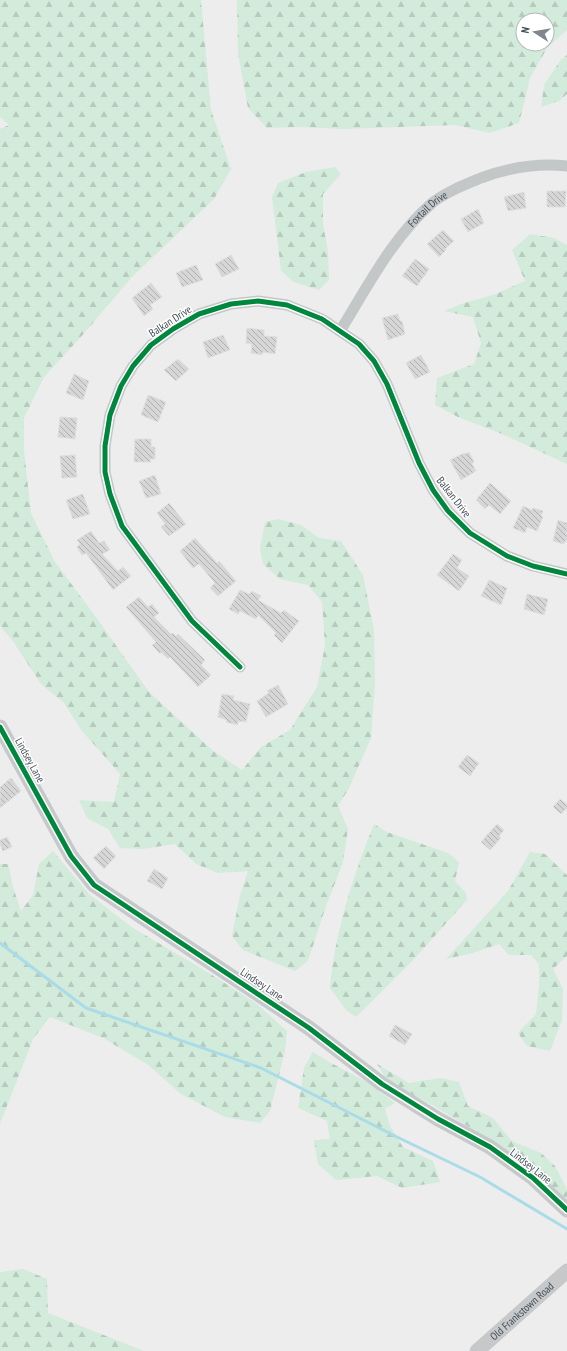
<svg xmlns="http://www.w3.org/2000/svg" width="567" height="1351" viewBox="0 0 567 1351" font-family="'PT Sans Narrow',sans-serif">
	<style>
		.forest { fill: url(#forest-firs); fill-rule: evenodd }
		.lines { fill: none; stroke-linecap: round; stroke-linejoin: round }
		.stream { stroke: #a9dce7; stroke-width: 3 }
		.building { fill: url(#building-back-hatch); stroke: #dedfe0 }
		.street { stroke: #c4c7c8; stroke-width: 11 }
		.secondary { stroke: #c6c8ca; stroke-width: 15 }
		.cycleway-casing { stroke: #fff; stroke-width: 8 }
		.cycleway { stroke: #00873e; stroke-width: 5 }
		.labels { text-anchor: middle; dominant-baseline: central; stroke-width: 3; stroke-linejoin: round; paint-order: stroke }
		.street-label { font-size: 11px; fill: #454f57; stroke: #fff }
	</style>
	<defs>
		<pattern id="forest-firs" width="22" height="20" patternUnits="userSpaceOnUse"><rect width="22" height="20" fill="#d2ebdb"/><path d="M5 1l3.5 6h-7zM16 11l3.5 6h-7z" fill="#b6cbbe"/></pattern>
		<pattern id="building-back-hatch" width="6" height="6" patternUnits="userSpaceOnUse"><rect width="6" height="6" fill="#d6d6d7"/><path d="M-1 5l2 2M0 0l6 6M5-1l2 2" fill="none" stroke="#afb0b1"/></pattern>
	</defs>
	<rect width="100%" height="100%" fill="#ededed"/>
	<path class="forest" d="M0 0H201L211 110 231 169 214 199 132 277 80 338 44 377 24 418V450L31 513 55 562 93 613 149 692 212 750 242 770 261 747 290 730 317 687 325 645 322 602 308 585 280 579 263 564 260 548 265 522 278 519 301 525 319 538 341 541 363 575 374 630 375 683 371 738 349 788 338 806 348 829 343 862 325 909 308 961 295 971 243 950 232 936 240 895 248 871 218 873 196 864 175 844 142 849 120 848 108 829 87 818 79 800 114 802 120 774 82 731 64 703 41 684 13 641 0 626V129L9 125 0 117Z
		M237 0H567V30L547 48 530 78 519 123 490 133 455 125 343 129 299 127 267 128 248 108 238 53ZM523 20H547V44H523Z
		M567 55V94L559 101 541 107 544 85 560 61Z
		M335 167 341 174 323 194V224L328 252 329 280 319 290 293 282 281 270 272 197 278 183 306 172Z
		M530 234 554 238 567 245V464L502 434 458 417 435 405 437 378 474 364 481 343 473 317 444 311 461 304 496 294 525 281 512 250Z
		M374 824 387 832 448 853 459 862 455 881 466 893 467 900 415 958 356 1017 346 1010 330 988C335 931 353 877 374 824Z
		M53 851 90 895 133 928 204 970 256 1003 287 1031 285 1051 270 1111 260 1123 225 1117 181 1094 147 1064 103 1038 50 1017 33 1039 0 1124V864H8L13 887 21 911 33 895 39 864Z
		M530 852 545 854 567 875V956L553 969 563 989 562 1020 550 1051 527 1046 518 1033 536 1014 539 984V964L531 955H509L499 944 473 953 446 959 508 891Z
		M313 1052 331 1063 367 1082 395 1103 385 1109 390 1126 403 1147 433 1161 440 1182 402 1188 377 1176 336 1180 318 1164 314 1140 330 1139 327 1121 298 1108 304 1068Z
		M377 1064 409 1083 441 1078 459 1082 468 1106 493 1118 512 1141 541 1153 555 1166 567 1189V1199L494 1142 434 1106 389 1083Z
		M23 1269 47 1279 48 1313 144 1351H0V1272Z"/>
	<g class="lines">
		<path class="stream" d="M0 943 86 1008 261 1068 397 1137 480 1177 567 1229"/>
	</g>
	<path class="building" d="M547 191H566L565 207H547Z
		M524 192 526 208 508 211 504 197Z
		M478 209 484 223 468 232 461 219Z
		M443 230 454 241 445 249 446 250 439 257 427 244Z
		M231 255 239 269 222 277 215 264Z
		M415 259 429 269 417 286 402 276Z
		M196 265 203 280 182 287 176 273Z
		M151 283 162 297 150 305 153 309 144 316 132 298Z
		M398 314 400 321H402L405 334 388 340 382 318Z
		M247 328 264 330V336L277 337 275 354 263 352 262 355 251 353 252 344 246 343Z
		M223 335 230 350 208 358 203 342Z
		M421 355 430 372 415 379 406 363Z
		M178 359 189 369 176 381 164 370Z
		M74 374 89 381 83 400 66 393Z
		M148 395 166 402 158 422 141 415Z
		M60 417 77 418 75 439 58 437Z
		M135 439H151V447H155V459H150L151 462H134Z
		M469 452 474 462 472 464 476 471 461 480 450 460 464 453 465 454Z
		M75 455 77 477 62 478 60 456Z
		M155 475 161 494 146 498 139 481Z
		M490 483 511 501 500 514 489 505 485 509 476 500Z
		M83 494 90 514 73 519 66 500Z
		M169 503 186 524 169 536 161 527 165 524 157 513Z
		M523 506 532 510 533 508 543 511 541 516 543 517 537 531 527 527 525 533 513 528Z
		M558 520 567 523V542L565 541 564 544 553 541Z
		M91 531 99 543 104 541 110 550 102 554 118 571 123 567 131 576 113 590 86 553 82 555 77 547 80 544 77 540Z
		M195 538 217 563 219 561 236 581 218 596 210 588 215 583 199 564 193 568 180 551Z
		M453 554 462 560 457 568 469 576 459 591 437 575Z
		M489 580 507 588 501 605 481 596Z
		M240 590 249 594 252 591 261 596 258 600 281 613 284 610 299 621 282 643 274 635 276 633 258 615 256 619 240 611 238 614 229 609Z
		M527 594 548 599 544 615 524 609Z
		M139 597 148 607 152 604 159 613 154 617 171 634 173 633 176 636 178 634 205 660 201 665 211 675 198 687 170 657 168 659 161 652 160 654 152 645 156 642 126 607Z
		M278 685 288 704 266 717 257 701 269 693 267 691Z
		M222 694 234 696 233 700 250 704 246 722 239 721 237 725 226 722 227 720 218 717Z
		M467 755 479 763 470 776 458 767Z
		M11 778 21 791 0 808V787Z
		M560 799 567 804V808L561 814 553 807Z
		M497 824 504 830 499 836 501 838 490 850 481 842Z
		M7 837 12 847 3 851 0 844V840Z
		M106 846 116 856 104 869 93 858Z
		M154 869 168 878 162 889 147 881Z
		M395 1025 412 1034 405 1045 389 1036Z"/>
	<g class="lines">
		<g class="street">
			<path id="s1" d="M340 331C368 286 392 238 432 203 446 192 464 185 481 178 508 168 538 163 567 166"/>
			<path d="M240 667 192 621 122 526 110 494 105 472V446L110 415 121 386 133 366 151 345 173 329 199 314 231 304 258 301 287 305 322 319 359 344 374 361 387 384 419 463 433 490 448 511 470 533 507 556 533 566 567 574"/>
		</g>
		<g class="secondary">
			<path d="M0 727 71 856 94 885 309 1028 382 1084 438 1119 490 1147 533 1178 567 1210"/>
			<path id="s2" d="M477 1351 567 1271"/>
		</g>
		<defs>
			<path id="cycleway" d="M240 667 192 621 122 526 110 494 105 472V446L110 415 121 386 133 366 151 345 173 329 199 314 231 304 258 301 287 305 322 319 359 344 374 361 387 384 419 463 433 490 448 511 470 533 507 556 533 566 567 574
				M0 727 71 856 94 885 309 1028 382 1084 438 1119 490 1147 533 1178 567 1210"/>
		</defs>
		<use href="#cycleway" class="cycleway-casing"/>
		<use href="#cycleway" class="cycleway"/>
	</g>
	<g class="labels">
		<g class="street-label">
			<text stroke="none"><textPath href="#s1" startOffset="151">Foxtail Drive</textPath></text>
			<text transform="translate(170 321) rotate(-33)">Balkan Drive</text>
			<text transform="translate(454 497) rotate(52)">Balkan Drive</text>
			<text transform="translate(30 760) rotate(61)">Lindsey Lane</text>
			<text transform="translate(262 984) rotate(34)">Lindsey Lane</text>
			<text transform="translate(531 1166) rotate(38)">Lindsey Lane</text>
			<text stroke="none"><textPath href="#s2" startOffset="60">Old Frankstown Road</textPath></text>
		</g>
	</g>
	<g transform="translate(535 32) rotate(282)"><circle r="19" fill="#ffffff" stroke="#b5b9bc"/>
	<path d="M0-3L7 15L0 10L-7 15Z" fill="#80868c"/>
	<text y="-6" font-size="11" font-weight="bold" text-anchor="middle" fill="#454f57">N</text>
	</g>
</svg>
